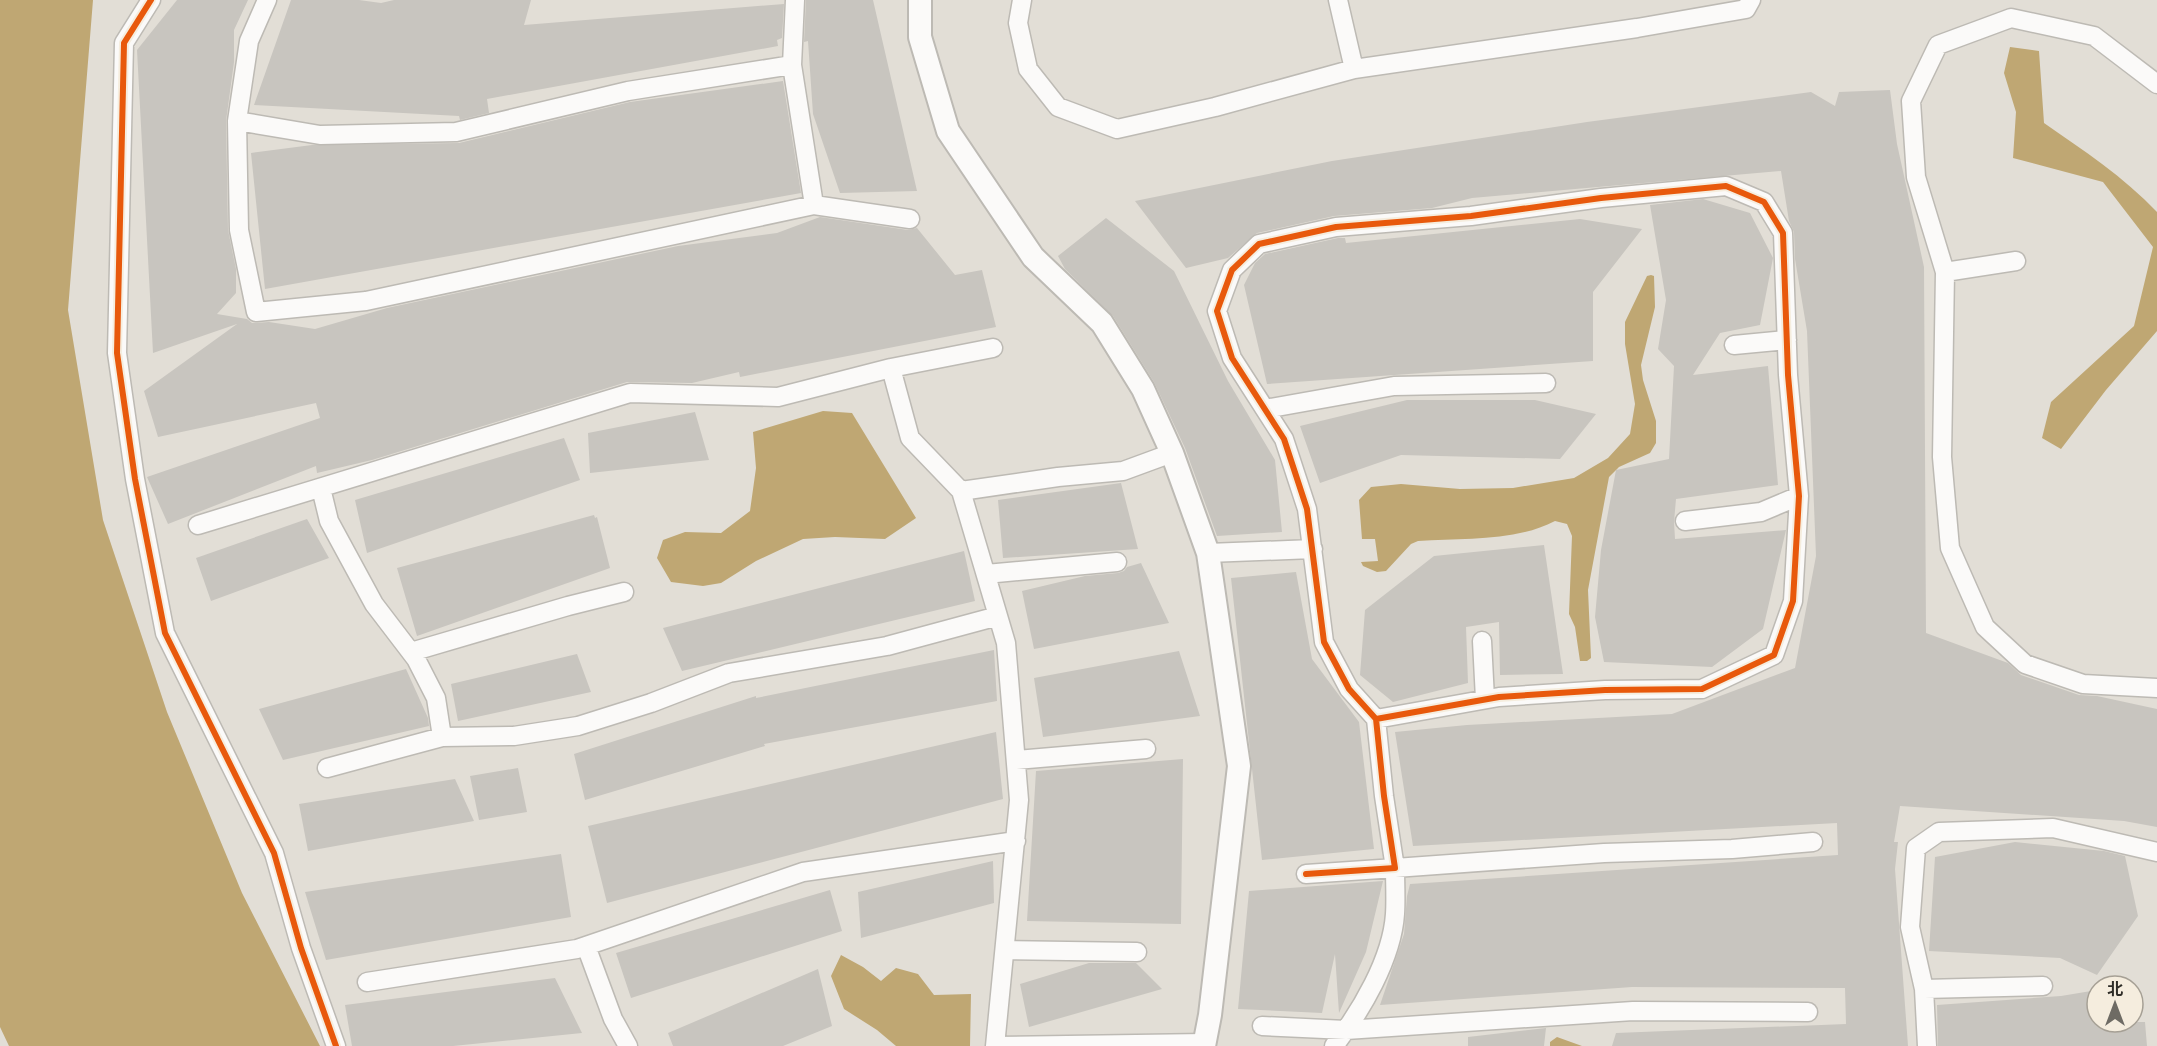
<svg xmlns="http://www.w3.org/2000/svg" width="2157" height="1046" viewBox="0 0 2157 1046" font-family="Ubuntu,'Noto Sans SC',sans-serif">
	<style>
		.water { fill: #bfa773 }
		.building { fill: #c8c5bf }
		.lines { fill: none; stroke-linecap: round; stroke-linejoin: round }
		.minor-casing { stroke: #bdbab4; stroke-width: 21 }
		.tertiary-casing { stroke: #bdbab4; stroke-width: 26 }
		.minor { stroke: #fbfaf9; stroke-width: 18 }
		.tertiary { stroke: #fbfaf9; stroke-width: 22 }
		.cycleway-casing { stroke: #f5edde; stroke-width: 10 }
		.cycleway { stroke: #e8590c; stroke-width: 6 }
	</style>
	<rect width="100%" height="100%" fill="#e2ded6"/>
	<path class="water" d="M0 0H93L68 310 103 520 167 712 242 893 320 1046H9L0 1027Z
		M2010 47 2039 51 2044 123C2083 150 2124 177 2157 212V331L2106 390 2061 449 2042 438 2051 402 2134 326 2153 247 2103 182 2013 158 2016 112 2004 73Z
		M1651 275 1654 276 1655 307 1641 365 1643 380 1656 421V443L1650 453 1619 467 1609 477 1588 590 1591 658 1587 661H1580L1575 627 1569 614 1572 536 1567 524 1555 521C1515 542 1463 538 1418 541L1411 544 1386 571 1377 572 1363 566 1361 562 1378 561 1375 539H1362L1359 500 1371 487 1401 484 1460 489 1513 488 1574 478 1608 458 1630 434 1635 404 1625 344V322L1647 276Z
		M823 411 852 413 916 518 885 539 835 537 803 539 756 561 721 583 703 586 671 582 657 558 663 540 685 532 721 533 750 511 756 468 753 432Z
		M841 955 863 967 881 981 896 968 918 974 934 995 971 994 970 1046H896L877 1030 844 1009 831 976Z
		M1557 1037 1582 1046H1550V1042Z"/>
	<path class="building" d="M177 0H248L234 30V62L226 121 228 230 236 269V293L217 314 247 319 252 323 269 322 315 329 387 308 678 246 777 233 820 217 908 230 917 228 955 275 982 270 996 327 740 377 739 372 692 383 627 382 372 460 317 473 316 466 168 524 147 477 320 418 316 403 158 437 144 391 237 324 153 353 137 50Z
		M291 0H359L381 3 394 0H531L524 25 784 4 782 38 777 40 778 46 487 99 489 113 460 120 459 116 254 105Z
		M806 0H873L917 191 840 193 813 114 808 41 804 42Z
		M783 81 801 193 265 289 251 153 312 145 459 143 630 102Z
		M1890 90 1897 144 1924 267 1926 633 2008 663 2021 675 2079 695 2097 696 2157 709V827L2124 821 1900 806 1894 842H1898L1895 869 1908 1046H1612L1616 1033 1846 1024 1845 988 1632 987 1380 1005 1404 934 1407 896 1410 884 1838 855 1837 823 1413 846 1395 732 1467 725 1672 714 1795 668 1816 556 1807 331 1795 259 1794 232 1789 221 1781 171 1472 198 1432 208 1334 216 1257 233 1228 258 1186 268 1135 201 1332 161 1587 122 1811 92 1835 106 1839 92Z
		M1703 199 1750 213 1773 258 1760 325 1720 333 1693 375 1768 366 1778 485 1676 499 1674 522 1675 539 1786 530 1763 629 1712 667 1604 662 1595 617 1601 550 1616 470 1669 459 1674 366 1658 349 1666 300 1650 205Z
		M1106 218 1174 271 1228 381 1275 460 1282 532 1217 536 1185 448 1154 382 1113 316 1065 269 1058 256Z
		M1580 219 1642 229 1593 292V361L1267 384 1244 285 1255 263 1265 254 1338 238H1345L1346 243Z
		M1407 400H1535L1596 414 1560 459 1401 455 1320 483 1300 426Z
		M695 412 709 460 590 473 588 433Z
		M564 438 580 480 367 553 355 500Z
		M1121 483 1138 549 1003 558 998 500Z
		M594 515 595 518 597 517 610 568 417 636 397 568Z
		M307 519 329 558 211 601 196 558Z
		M1544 545 1563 674 1500 675 1499 622 1466 627 1468 683 1393 702 1360 675 1365 610 1434 556Z
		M964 551 975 601 682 671 663 628Z
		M1141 563 1169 623 1034 649 1022 591 1085 576 1118 573 1124 571 1127 567Z
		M1296 572 1312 659 1359 722 1374 849 1262 860 1231 578Z
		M994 650 997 701 764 744 765 746 585 800 574 754 756 696V698Z
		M1179 651 1200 716 1043 737 1034 678Z
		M577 654 591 692 458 721 451 684Z
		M406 669 428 718 429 726 283 760 259 709Z
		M996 732 1003 799 607 903 588 826Z
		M1183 759 1181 924 1027 921 1036 771Z
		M518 768 527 812 479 820 470 776Z
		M455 779 474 821 308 851 299 804Z
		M2015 842 2104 851 2125 856 2138 916 2097 975 2060 958 1929 951 1935 857Z
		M561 854 571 917 326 960 305 892Z
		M993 861 994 903 861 938 858 892Z
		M1383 881 1366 952 1339 1013 1335 954 1322 1013 1238 1009 1249 891Z
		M830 890 842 931 631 998 616 953Z
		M1089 963H1136L1162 989 1029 1027 1020 984Z
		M818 969 832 1026 783 1046H673L668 1033Z
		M555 978 582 1033 453 1046H352L345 1005Z
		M2097 990V1022H2145L2147 1046H1938L1937 1005 2061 996Z
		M1546 1028 1544 1046H1468V1037Z"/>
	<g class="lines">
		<defs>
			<path id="minor" d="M151 0 124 43 117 353 135 479 165 633 274 853 301 948 336 1046
				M267 0 249 41 237 121 239 230 256 312 366 301 814 205 910 219
				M795 0 792 65 814 205
				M1022 0 1018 23 1028 69 1058 107 1117 129 1215 107 1354 69 1338 0
				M1354 69 1637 28 1746 9 1751 0
				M2157 84 2094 36 2011 18 1938 45 1911 101 1916 177 1945 272 1942 457 1950 548 1985 627 2025 664 2083 684 2157 688
				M237 121 320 135 456 132 628 91 792 65
				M1945 272 2016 261
				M1734 345 1787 340
				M891 368 910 438 961 491 1006 643 1019 800 995 1046
				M1265 409 1394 386 1546 383
				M321 488 329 521 374 604 416 659 436 698 442 737
				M961 491 1058 477 1123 471 1172 453
				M1685 521 1761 512 1799 496
				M198 525 630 393 778 397 891 368 993 348
				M1208 553 1313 549
				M986 574 1117 562
				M1482 641 1485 699
				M411 652 568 606 624 592
				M1016 760 1146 749
				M327 768 442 737 514 736 578 726 651 703 729 673 887 646 998 616
				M1306 874 1395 868 1384 796 1376 719 1499 697 1605 690 1702 689 1774 655 1793 601 1799 496 1788 375 1783 233 1764 202 1726 186 1601 198 1471 216 1336 227 1259 244 1232 270 1217 311 1232 358 1284 439 1307 509 1324 642 1349 689 1376 719
				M586 946 613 1019 628 1046
				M1005 950 1137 952
				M367 982 577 949 803 872 1016 841
				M1924 989 2043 986
				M1262 1026 1346 1030 1633 1011 1808 1012
				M995 1046 1205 1043
				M1334 1046C1361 1011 1392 959 1395 914 1396 899 1395 883 1395 868L1604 853 1732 849 1813 842
				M1927 1046 1924 989 1910 927 1916 848 1939 832 2053 828 2157 852"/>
			<path id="tertiary" d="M920 0V37L948 131 1033 257 1102 323 1143 389 1172 453 1208 553 1239 766 1210 1015 1204 1046"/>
		</defs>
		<use href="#minor" class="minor-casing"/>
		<use href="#tertiary" class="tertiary-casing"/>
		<use href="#minor" class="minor"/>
		<use href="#tertiary" class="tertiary"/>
		<defs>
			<path id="cycleway" d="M151 0 124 43 117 353 135 479 165 633 274 853 301 948 336 1046
				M1306 874 1395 868 1384 796 1376 719 1499 697 1605 690 1702 689 1774 655 1793 601 1799 496 1788 375 1783 233 1764 202 1726 186 1601 198 1471 216 1336 227 1259 244 1232 270 1217 311 1232 358 1284 439 1307 509 1324 642 1349 689 1376 719"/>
		</defs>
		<use href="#cycleway" class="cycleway-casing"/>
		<use href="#cycleway" class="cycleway"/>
	</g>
	<g transform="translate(2115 1004)"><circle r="28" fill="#f5edde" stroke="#a6a095" stroke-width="1.5"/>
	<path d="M0-4.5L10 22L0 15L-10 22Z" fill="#6e6b64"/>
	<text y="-9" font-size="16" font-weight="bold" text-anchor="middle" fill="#2f2d27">北</text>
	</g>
</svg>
